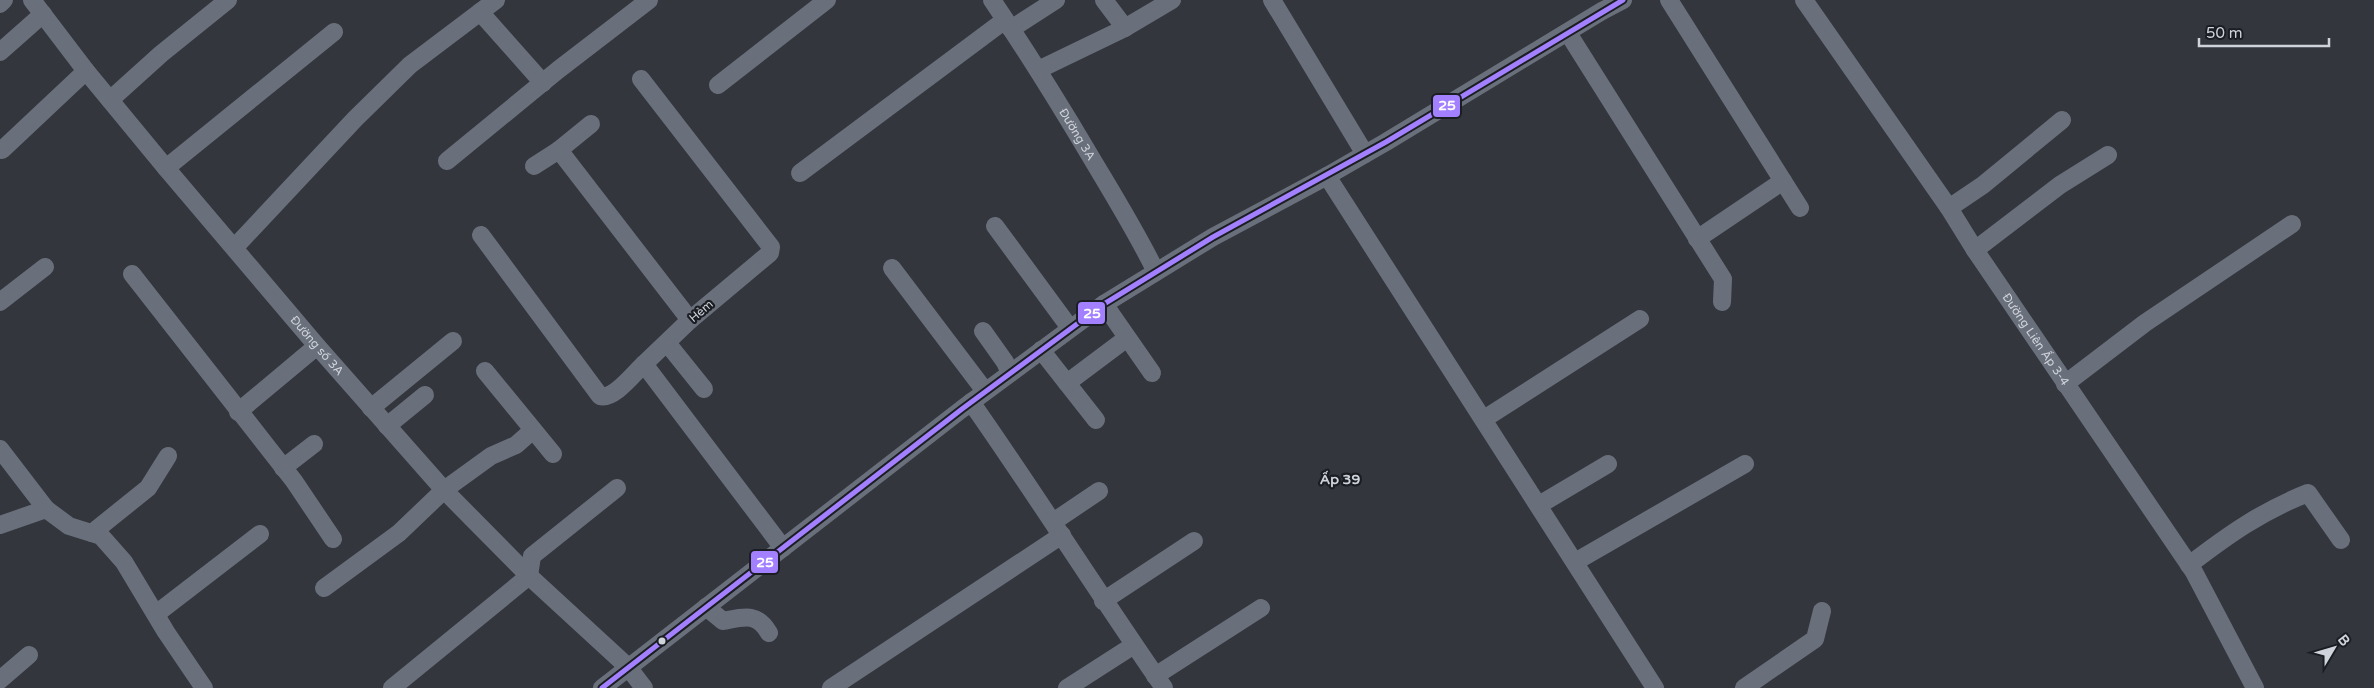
<svg xmlns="http://www.w3.org/2000/svg" width="2374" height="688" viewBox="0 0 2374 688" font-family="'Varela Round',sans-serif">
	<style>
		.lines { fill: none; stroke-linecap: round; stroke-linejoin: round }
		.minor { stroke: #6a707b; stroke-width: 18 }
		.bus-1-casing { stroke: #1a1d22; stroke-width: 9 }
		.bus-1 { stroke: #a380ff; stroke-width: 5 }
		.bus-dot { fill: #cfd3db; stroke: #1a1d22; stroke-width: 2 }
		.labels { text-anchor: middle; dominant-baseline: central; stroke-width: 4.5; stroke-linejoin: round; paint-order: stroke }
		.street-label { font-size: 12px; fill: #cfd3db; stroke: #1a1d22 }
		.neighbourhood-label { font-size: 14px; font-weight: bold; fill: #cfd3db; stroke: #1a1d22 }
		.line-badge { stroke: #1a1d22; stroke-width: 2 }
		.badge-label { font-size: 14px; text-anchor: middle; font-weight: bold; fill: #fff }
	</style>
	<rect width="100%" height="100%" fill="#33363d"/>
	<g class="lines">
		<g class="minor">
			<path id="s1" d="M32 0 86 71 166 168 317 346 444 490 529 576 628 667 644 688"/>
			<path id="s2" d="M992 0C1027 52 1060 105 1092 159 1114 196 1137 233 1156 272"/>
			<path d="M1104 0 1125 28"/>
			<path d="M1272 0 1365 154"/>
			<path d="M1669 0 1800 208"/>
			<path id="s3" d="M1804 0 1949 208 1975 250 2194 572 2255 688"/>
			<path d="M0 4 4 0"/>
			<path d="M480 12 543 83"/>
			<path d="M1011 29 1056 0"/>
			<path d="M1568 33 1723 279 1722 302"/>
			<path d="M0 52 43 14"/>
			<path d="M1038 70 1123 29 1172 0"/>
			<path d="M641 79 771 247 770 253 690 320 644 364 783 548"/>
			<path d="M718 85 827 0"/>
			<path d="M110 100 161 54 228 0"/>
			<path d="M2 150 86 71"/>
			<path d="M559 150 690 320"/>
			<path d="M447 161 558 70 649 0"/>
			<path d="M534 166 559 150 591 124"/>
			<path d="M166 168 334 32"/>
			<path d="M800 173 1005 20"/>
			<path d="M1327 176 1655 688"/>
			<path d="M1949 208 1983 185 2062 120"/>
			<path d="M995 226 1070 328"/>
			<path d="M481 235 600 396C614 400 634 373 644 364"/>
			<path d="M1697 239 1783 181"/>
			<path d="M235 247 355 119 410 65 496 0"/>
			<path d="M1975 250 2060 185 2108 155"/>
			<path d="M892 268 985 391"/>
			<path d="M132 274 294 481 333 539"/>
			<path d="M0 302 45 267"/>
			<path d="M1104 304 1152 373"/>
			<path d="M983 331 1005 362 1010 373"/>
			<path d="M667 343 704 389"/>
			<path d="M1041 350 1096 420"/>
			<path d="M485 371 553 454"/>
			<path d="M1067 383 1127 338"/>
			<path d="M2065 384 2145 323 2292 224"/>
			<path d="M971 402C1037 496 1098 593 1164 688"/>
			<path d="M371 408 453 341"/>
			<path d="M238 412 317 346"/>
			<path d="M1484 419 1640 319"/>
			<path d="M387 426 425 395"/>
			<path d="M0 449 46 509"/>
			<path d="M283 468 314 444"/>
			<path d="M1539 505 1608 464"/>
			<path d="M1053 522 1099 491"/>
			<path d="M0 525 46 509 69 526 101 536 124 562 166 632 204 688"/>
			<path d="M92 533 148 488 168 456"/>
			<path d="M1575 562 1745 464"/>
			<path d="M2189 565C2228 535 2262 511 2308 493L2341 540"/>
			<path d="M324 588 399 533 444 490 491 456 516 445 533 430"/>
			<path d="M1103 601 1194 541"/>
			<path d="M706 607 723 621C744 617 757 612 769 633"/>
			<path d="M156 614 260 534"/>
			<path d="M1155 676 1261 608"/>
			<path d="M0 680 29 655"/>
			<path d="M392 688 529 576 532 556 617 488"/>
			<path d="M602 688 962 409 1104 304 1213 237 1327 176 1386 142 1602 11 1623 0"/>
			<path d="M831 688 1062 535"/>
			<path d="M1067 688 1134 645"/>
			<path d="M1744 688 1815 639 1822 611"/>
		</g>
		<defs>
			<path id="bus-1" d="M602 688 962 409 1104 304 1213 237 1386 142 1623 0"/>
		</defs>
		<use href="#bus-1" class="bus-1-casing"/>
		<use href="#bus-1" class="bus-1"/>
	</g>
	<circle class="bus-dot" cx="662" cy="641" r="4.5"/>
	<g class="labels">
		<g class="street-label">
			<text stroke="none"><textPath href="#s2" startOffset="159">Đường 3A</textPath></text>
			<text transform="translate(701 311) rotate(-41)">Hẻm</text>
			<text stroke="none"><textPath href="#s3" startOffset="411">Đường Liên Ấp 3-4</textPath></text>
			<text stroke="none"><textPath href="#s1" startOffset="448">Đường số 3A</textPath></text>
		</g>
		<g class="neighbourhood-label">
			<text x="1340" y="479">Ấp 39</text>
		</g>
	</g>
	<g class="line-badge">
		<rect x="1432" y="94" width="29" height="24" rx="5" fill="#a380ff"/>
		<rect x="1077" y="301" width="29" height="24" rx="5" fill="#a380ff"/>
		<rect x="750" y="550" width="29" height="24" rx="5" fill="#a380ff"/>
	</g>
	<g class="badge-label">
		<text x="1447" y="110">25</text>
		<text x="1092" y="318">25</text>
		<text x="765" y="567">25</text>
	</g>
	<g transform="translate(2334 648) rotate(52)" stroke="#1a1d22" stroke-width="4" paint-order="stroke">
	<path d="M0-4L9 19L0 12L-9 19Z" fill="#cfd3db"/>
	<text y="-8" font-size="14" font-weight="bold" text-anchor="middle" fill="#cfd3db">B</text>
	</g>
	<path d="M2199 38v8h130v-8" fill="none" stroke="#cfd3db" stroke-width="2.5"/>
	<text x="2206" y="38" font-size="15" fill="#cfd3db" stroke="#1a1d22" stroke-width="4" paint-order="stroke">50 m</text>
</svg>
